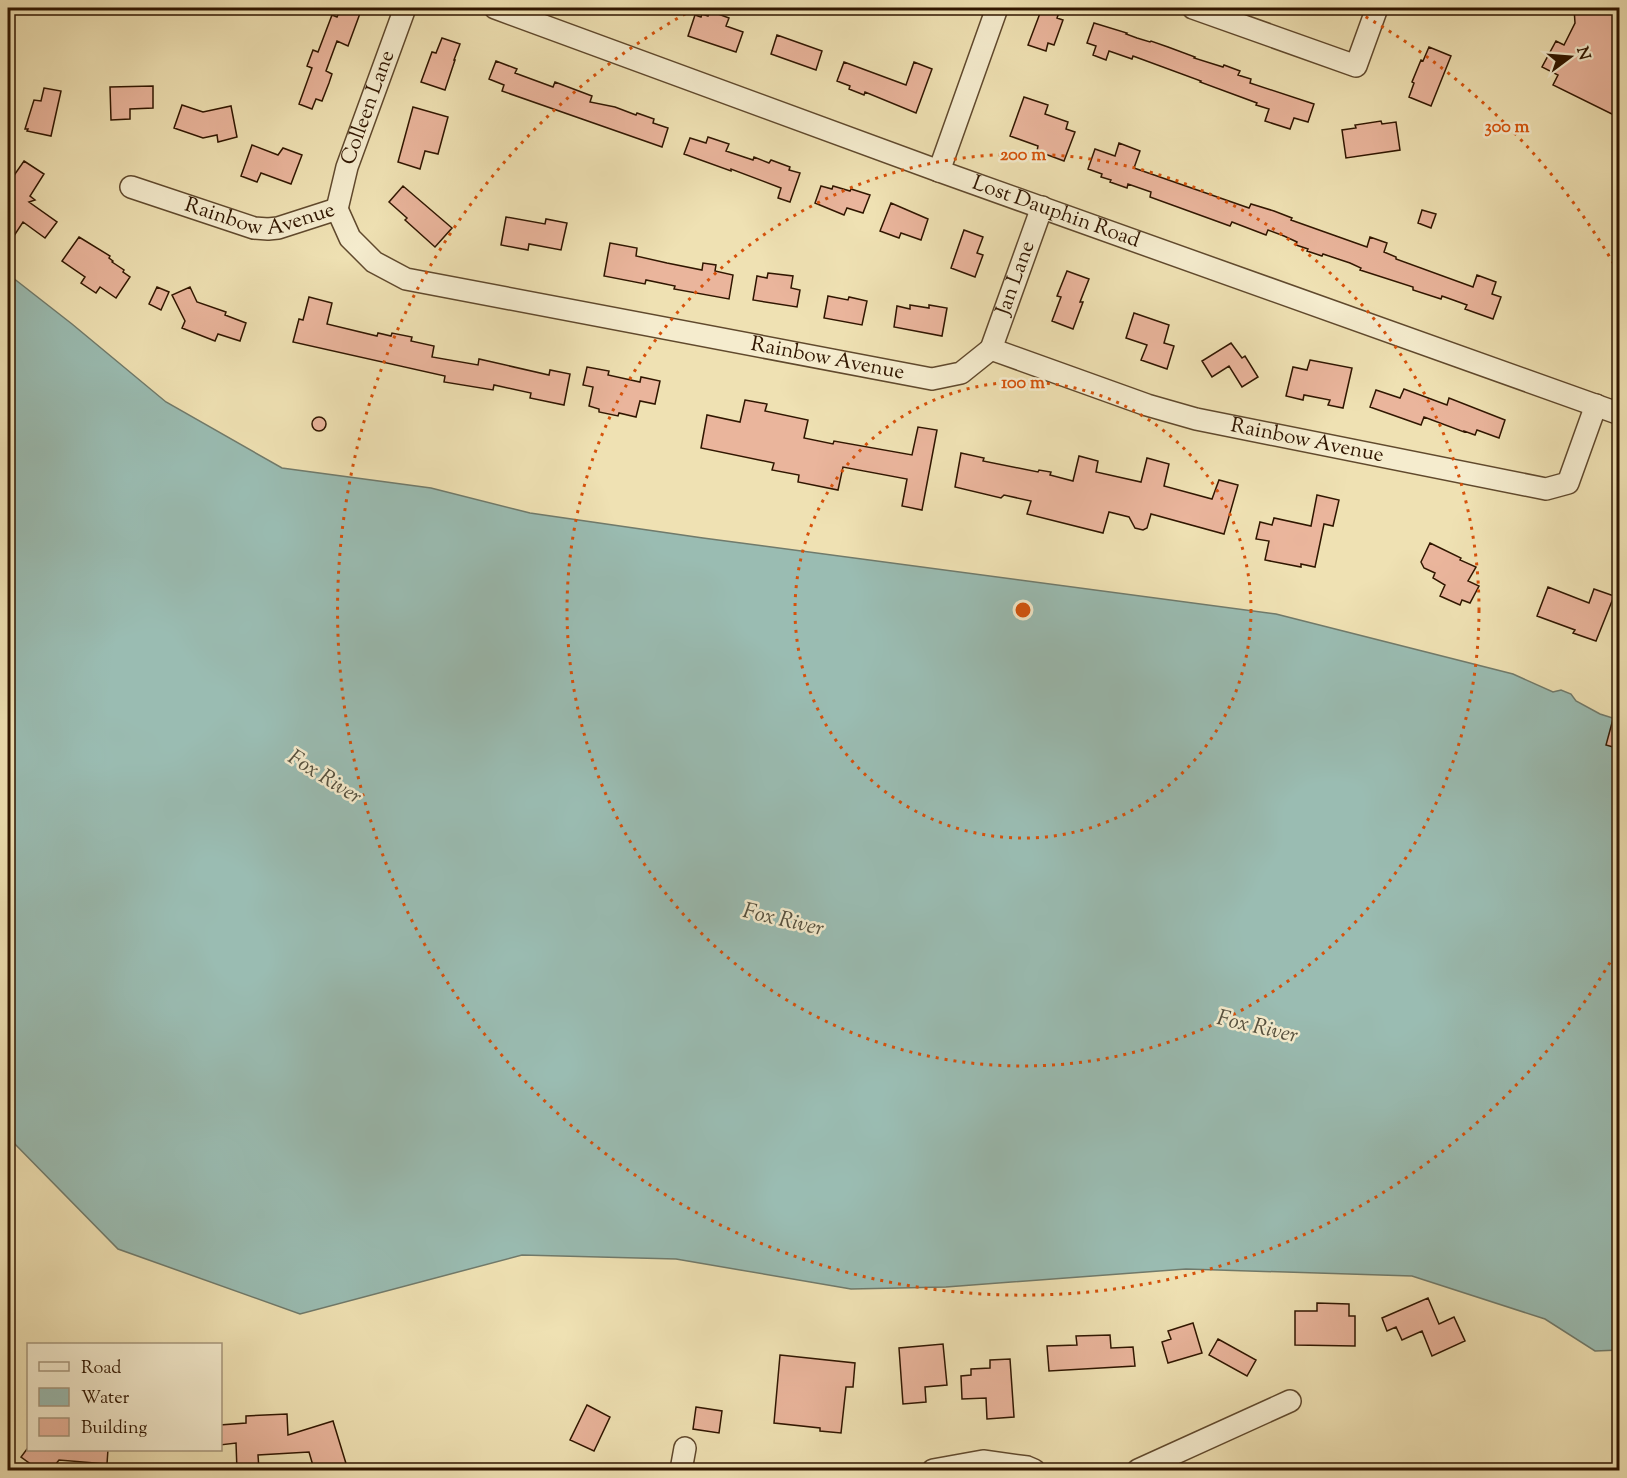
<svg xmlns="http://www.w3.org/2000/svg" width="1627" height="1478" viewBox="0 0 1627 1478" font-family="'Sorts Mill Goudy',serif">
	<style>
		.water { fill: #9abcb2; stroke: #707a6b; stroke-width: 1.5 }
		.building { fill: #eab59c; stroke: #301600; stroke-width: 1.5 }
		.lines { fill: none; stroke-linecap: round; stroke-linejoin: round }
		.minor-casing { stroke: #60492d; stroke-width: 24 }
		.minor { stroke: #f5ecce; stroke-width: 21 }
		.ring { fill: none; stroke: #d6520b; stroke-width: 3; stroke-dasharray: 3 6 }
		.labels { text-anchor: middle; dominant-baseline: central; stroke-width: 5; stroke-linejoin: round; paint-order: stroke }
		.street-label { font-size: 21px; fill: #301600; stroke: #f5ecce }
		.water-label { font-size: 22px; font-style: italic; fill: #55503e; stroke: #f5ecce }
		.centre { fill: #d6520b; stroke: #f5ecce; stroke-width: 3 }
		.ring-label { font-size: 18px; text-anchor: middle; font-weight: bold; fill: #d6520b; stroke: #f5ecce; stroke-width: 5; stroke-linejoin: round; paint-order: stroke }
	</style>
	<rect width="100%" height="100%" fill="#efe1b3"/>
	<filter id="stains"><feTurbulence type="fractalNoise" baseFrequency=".00333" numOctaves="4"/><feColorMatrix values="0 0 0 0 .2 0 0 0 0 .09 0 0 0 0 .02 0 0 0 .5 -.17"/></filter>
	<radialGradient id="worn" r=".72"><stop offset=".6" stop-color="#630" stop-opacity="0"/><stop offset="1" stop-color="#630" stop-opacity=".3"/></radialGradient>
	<path class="water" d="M8 274 72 324 166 402 282 468 431 488 530 513 703 538 1276 614 1513 674 1553 692 1561 690 1571 694 1576 701 1600 714 1619 720V1350L1595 1351 1545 1319 1412 1276 1186 1269 946 1287 851 1289 676 1259 522 1255 300 1314 118 1249 8 1137Z"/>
	<path class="building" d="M341 8H362L348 46 337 41 326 71 332 74 329 83 322 101 316 99 312 109 299 104 312 68 307 66 313 50 318 52 332 15 337 17Z
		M1042 8H1052L1060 10 1057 18 1063 20 1054 45 1048 43 1046 51 1028 45Z
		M1574 8H1620V118L1553 85 1558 75 1542 67 1556 41 1564 45 1575 23Z
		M710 11 729 18 726 26 743 32 736 52 688 36 695 15 701 17 702 14 708 16Z
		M1094 23 1127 33 1126 34 1137 38 1150 42 1151 41 1168 47 1195 57 1194 58 1223 67 1224 65 1240 71 1238 75 1251 79 1250 83 1314 104 1308 122 1294 118 1290 129 1265 121 1269 109 1256 105 1257 103 1200 82 1201 81 1133 56 1132 59 1109 51 1106 60 1093 55 1096 46 1087 43Z
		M777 35 822 51 816 70 771 54Z
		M442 38 460 44 454 60H455L445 90 421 82 432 52 436 53Z
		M1429 47 1451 56 1431 106 1409 97 1414 83 1412 82 1421 60 1423 61Z
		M496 61 517 69 515 73 553 87 555 82 592 96 590 102 615 107 636 115 637 113 654 119 653 123 668 128 662 147 502 91 504 85 489 79Z
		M844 62 906 85 914 62 932 69 916 113 865 92 864 95 849 89 850 86 837 81Z
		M153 86V108L130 109V119L111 120 110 87Z
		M44 88 61 91 51 136 27 131 28 129H25L34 100 41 101Z
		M1024 97 1048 105 1045 114 1068 122 1066 129 1075 132 1064 161 1037 151 1038 146 1010 136Z
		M182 105 203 112 231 106 237 137 218 142 217 135 203 138 174 128Z
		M413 107 448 117 438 154 425 151 420 169 398 162Z
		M1381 121 1382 124 1396 122 1400 150 1346 158 1342 130 1356 128 1355 125Z
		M708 137 729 144 726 151 753 160 754 157 769 163 771 160 790 167 789 170 800 173 790 202 778 198 781 188 731 169V171L684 154 690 138 706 143Z
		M1119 143 1140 151 1134 168 1249 208 1251 204 1274 211 1292 218 1291 220 1367 247 1370 237 1387 243 1384 252 1396 257V259L1473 287 1477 275 1496 282 1492 294 1501 297 1493 319 1465 309 1467 305 1456 301 1442 296 1441 299 1413 290V287L1360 270 1361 268 1350 263 1323 254 1322 256 1307 251 1308 249 1296 245 1297 242 1284 236 1268 230 1266 235 1232 222 1230 226 1150 197 1151 192 1128 184 1127 188 1110 182 1111 180 1101 177 1102 174 1088 169 1095 149 1115 156Z
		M252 145 278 155 283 148 302 155 291 184 261 173 257 182 241 176Z
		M24 161 44 174 30 196 35 200 29 202 57 222 45 238 23 222 8 245V184Z
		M403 186 452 228 435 247 405 220 407 218 389 202Z
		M821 186 832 189 833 186 850 191 851 189 870 195 863 213 847 208 844 215 815 203Z
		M891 203 928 219 921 240 901 233 899 238 880 231Z
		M1422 210 1436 214 1431 228 1418 223Z
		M506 217 545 224 546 219 567 223 561 250 529 244 528 250 501 245Z
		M964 230 983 237 977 253 983 255 975 277 951 268Z
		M79 237 110 256 109 258 113 261 112 262 124 270 123 272 130 277 116 298 100 287 96 293 81 283 85 277 62 261Z
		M610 243 637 248 636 256 667 263 702 270 703 263 716 265 715 271 733 275 729 299 674 289 675 286 646 280 645 284 604 276Z
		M1067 271 1089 279 1080 302H1083L1073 329 1052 321 1061 297 1057 296Z
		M768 273 793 276 791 288 800 290 797 307 753 300 757 276 767 278Z
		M157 287 169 292 161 310 149 304Z
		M190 287 197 302 226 312 225 315 246 323 240 341 218 334 215 341 182 328 185 321 172 295Z
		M828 296 848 300 849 297 867 301 862 325 824 318Z
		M309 297 332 303 327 324 377 336 378 333 391 336 392 333 412 337 411 341 434 346 432 357 478 365 479 359 549 375 550 370 570 374 564 405 530 398 531 393 494 385 493 390 444 382 445 376 293 342 299 319 303 320Z
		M910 305 929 308V305L947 308 942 336 894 327 897 306 910 309Z
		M1134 313 1169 325 1164 343 1174 346 1167 369 1141 360 1147 345 1126 338Z
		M1231 343 1242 358 1245 356 1258 377 1242 387 1229 366 1212 377 1202 361Z
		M1310 360 1352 368 1343 408 1328 405 1330 400 1304 395 1303 400 1286 396 1293 367 1307 370Z
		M587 367 609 371 608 375 640 382 641 377 660 381 655 404 640 401 636 417 619 413 618 416 599 412V409L589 406 593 387 583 385Z
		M1404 389 1447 405 1449 398 1505 420 1499 438 1477 430 1475 435 1464 431V432L1424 417 1421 425 1370 407 1376 390 1400 398Z
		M745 400 767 404 765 411 808 420 804 438 833 444 834 441 912 455 918 427 937 430 922 510 902 506 907 479 843 467 838 490 798 482 799 475 772 470 774 463 701 448 707 415 740 422Z
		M312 424a7 7 0 1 1 14 0a7 7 0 1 1-14 0Z
		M961 453 984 458 983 461 1038 472 1039 470 1051 472 1050 475 1073 481 1079 456 1098 461 1096 472 1141 482 1147 458 1169 464 1164 486 1212 499 1219 480 1238 485 1224 534 1151 514 1147 528 1143 530 1135 528 1129 517 1109 512 1103 533 1027 514 1031 501 1004 495 1001 498 955 487Z
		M1317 495 1339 500 1333 526 1324 524 1315 567 1301 564V567L1265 560 1269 541 1256 539 1260 522 1272 525 1274 518 1311 526Z
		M1430 543 1461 558 1460 560 1476 567 1468 581 1479 586 1470 603 1462 600 1460 605 1440 596 1445 585 1433 578 1435 573 1424 568 1421 562Z
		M1548 587 1589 603 1594 589 1614 596 1596 641 1573 633 1575 630 1537 616Z
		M1616 708H1620V749L1606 745Z
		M1428 1298 1439 1324 1454 1317 1465 1341 1432 1356 1422 1331 1402 1340 1396 1327 1387 1331 1382 1318Z
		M1317 1303 1349 1304V1316H1355V1346L1295 1345V1311H1317Z
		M1193 1323 1202 1353 1168 1363 1162 1342 1171 1339 1168 1331Z
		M1110 1335 1111 1348 1133 1347 1135 1366 1049 1371 1047 1346 1077 1345 1076 1336Z
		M1218 1339 1256 1360 1247 1376 1209 1355Z
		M943 1344 947 1385 925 1387 926 1402 903 1404 899 1348Z
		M780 1355 855 1363 853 1387H846L841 1433 820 1431V1428L774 1423Z
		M1010 1359 1014 1417 987 1419 986 1398 962 1399 961 1376 971 1375V1369L990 1368V1360Z
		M587 1405 610 1417 594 1451 570 1440Z
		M696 1407 722 1411 719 1433 693 1429Z
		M287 1414 288 1435 333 1421 348 1470H322L321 1467 314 1469 309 1452 258 1455 259 1470H237L236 1443 220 1445V1425L246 1423V1416Z
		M27 1449H108L107 1464 59 1460 51 1470H39L21 1457Z"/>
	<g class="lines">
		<defs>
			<g id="minor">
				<path id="s1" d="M495 8 939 171 1620 414"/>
				<path d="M1193 8 1356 66 1377 8"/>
				<path d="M939 171 997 8"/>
				<path id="s2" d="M131 187 254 228 268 229 278 228 337 209"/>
				<path id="s3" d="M337 209 350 238 374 262 406 279 932 379 961 373 991 349"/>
				<path id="s4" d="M337 209 347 167 405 8"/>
				<path id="s5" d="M991 349 1147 405 1196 419 1546 489 1568 483 1596 405"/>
				<path id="s6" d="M991 349 1042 207"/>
				<path d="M681 1470 685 1448"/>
				<path d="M933 1470 983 1461 1027 1467 1034 1470"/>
				<path d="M1138 1470 1290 1401"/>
			</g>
		</defs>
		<use href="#minor" class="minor-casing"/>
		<use href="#minor" class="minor"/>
	</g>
	<g class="ring">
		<circle cx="1023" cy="610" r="228"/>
		<circle cx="1023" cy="610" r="456"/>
		<path d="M1619 947A685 685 0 1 1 696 8M1350 8A685 685 0 0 1 1619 273"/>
	</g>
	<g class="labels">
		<g class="street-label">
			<text stroke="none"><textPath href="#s4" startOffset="106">Colleen Lane</textPath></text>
			<text stroke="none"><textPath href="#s2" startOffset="135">Rainbow Avenue</textPath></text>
			<text stroke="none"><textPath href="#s1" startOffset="597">Lost Dauphin Road</textPath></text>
			<text stroke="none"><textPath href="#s6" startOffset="75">Jan Lane</textPath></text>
			<text stroke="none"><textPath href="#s3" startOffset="531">Rainbow Avenue</textPath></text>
			<text stroke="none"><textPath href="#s5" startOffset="330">Rainbow Avenue</textPath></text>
		</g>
		<g class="water-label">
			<text transform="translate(324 778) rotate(32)">Fox River</text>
			<text transform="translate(783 921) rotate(13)">Fox River</text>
			<text transform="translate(1257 1028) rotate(13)">Fox River</text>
		</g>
	</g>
	<circle cx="1023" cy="610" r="9" class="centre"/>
	<g class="ring-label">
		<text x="1507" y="132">300 m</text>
		<text x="1023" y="160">200 m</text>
		<text x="1023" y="388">100 m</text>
	</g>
	<rect width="1627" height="1478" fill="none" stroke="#efe1b3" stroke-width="30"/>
	<rect x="9" y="9" width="1609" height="1460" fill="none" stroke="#301600" stroke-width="3"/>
	<rect x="15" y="15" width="1597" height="1448" fill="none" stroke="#301600" stroke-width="1.5"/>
	<rect x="27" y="1343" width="195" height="108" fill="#f5ecce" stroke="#a6967c" stroke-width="1.5"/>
	<rect x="39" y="1362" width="30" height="9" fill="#f5ecce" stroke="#a6967c" stroke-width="1.5"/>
	<text x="81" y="1373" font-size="18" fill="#301600">Road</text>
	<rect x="39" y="1388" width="30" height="18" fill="#9abcb2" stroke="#a6967c" stroke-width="1.5"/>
	<text x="81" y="1403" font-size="18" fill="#301600">Water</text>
	<rect x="39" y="1418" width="30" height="18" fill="#eab59c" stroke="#a6967c" stroke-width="1.5"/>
	<text x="81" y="1433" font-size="18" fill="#301600">Building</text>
	<g transform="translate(1570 57) rotate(74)" stroke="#f5ecce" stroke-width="4.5" paint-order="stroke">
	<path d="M0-4.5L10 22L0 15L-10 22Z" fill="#301600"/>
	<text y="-9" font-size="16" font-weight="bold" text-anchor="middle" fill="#301600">N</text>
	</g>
	<rect width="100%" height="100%" filter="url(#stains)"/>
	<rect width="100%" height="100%" fill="url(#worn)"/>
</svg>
